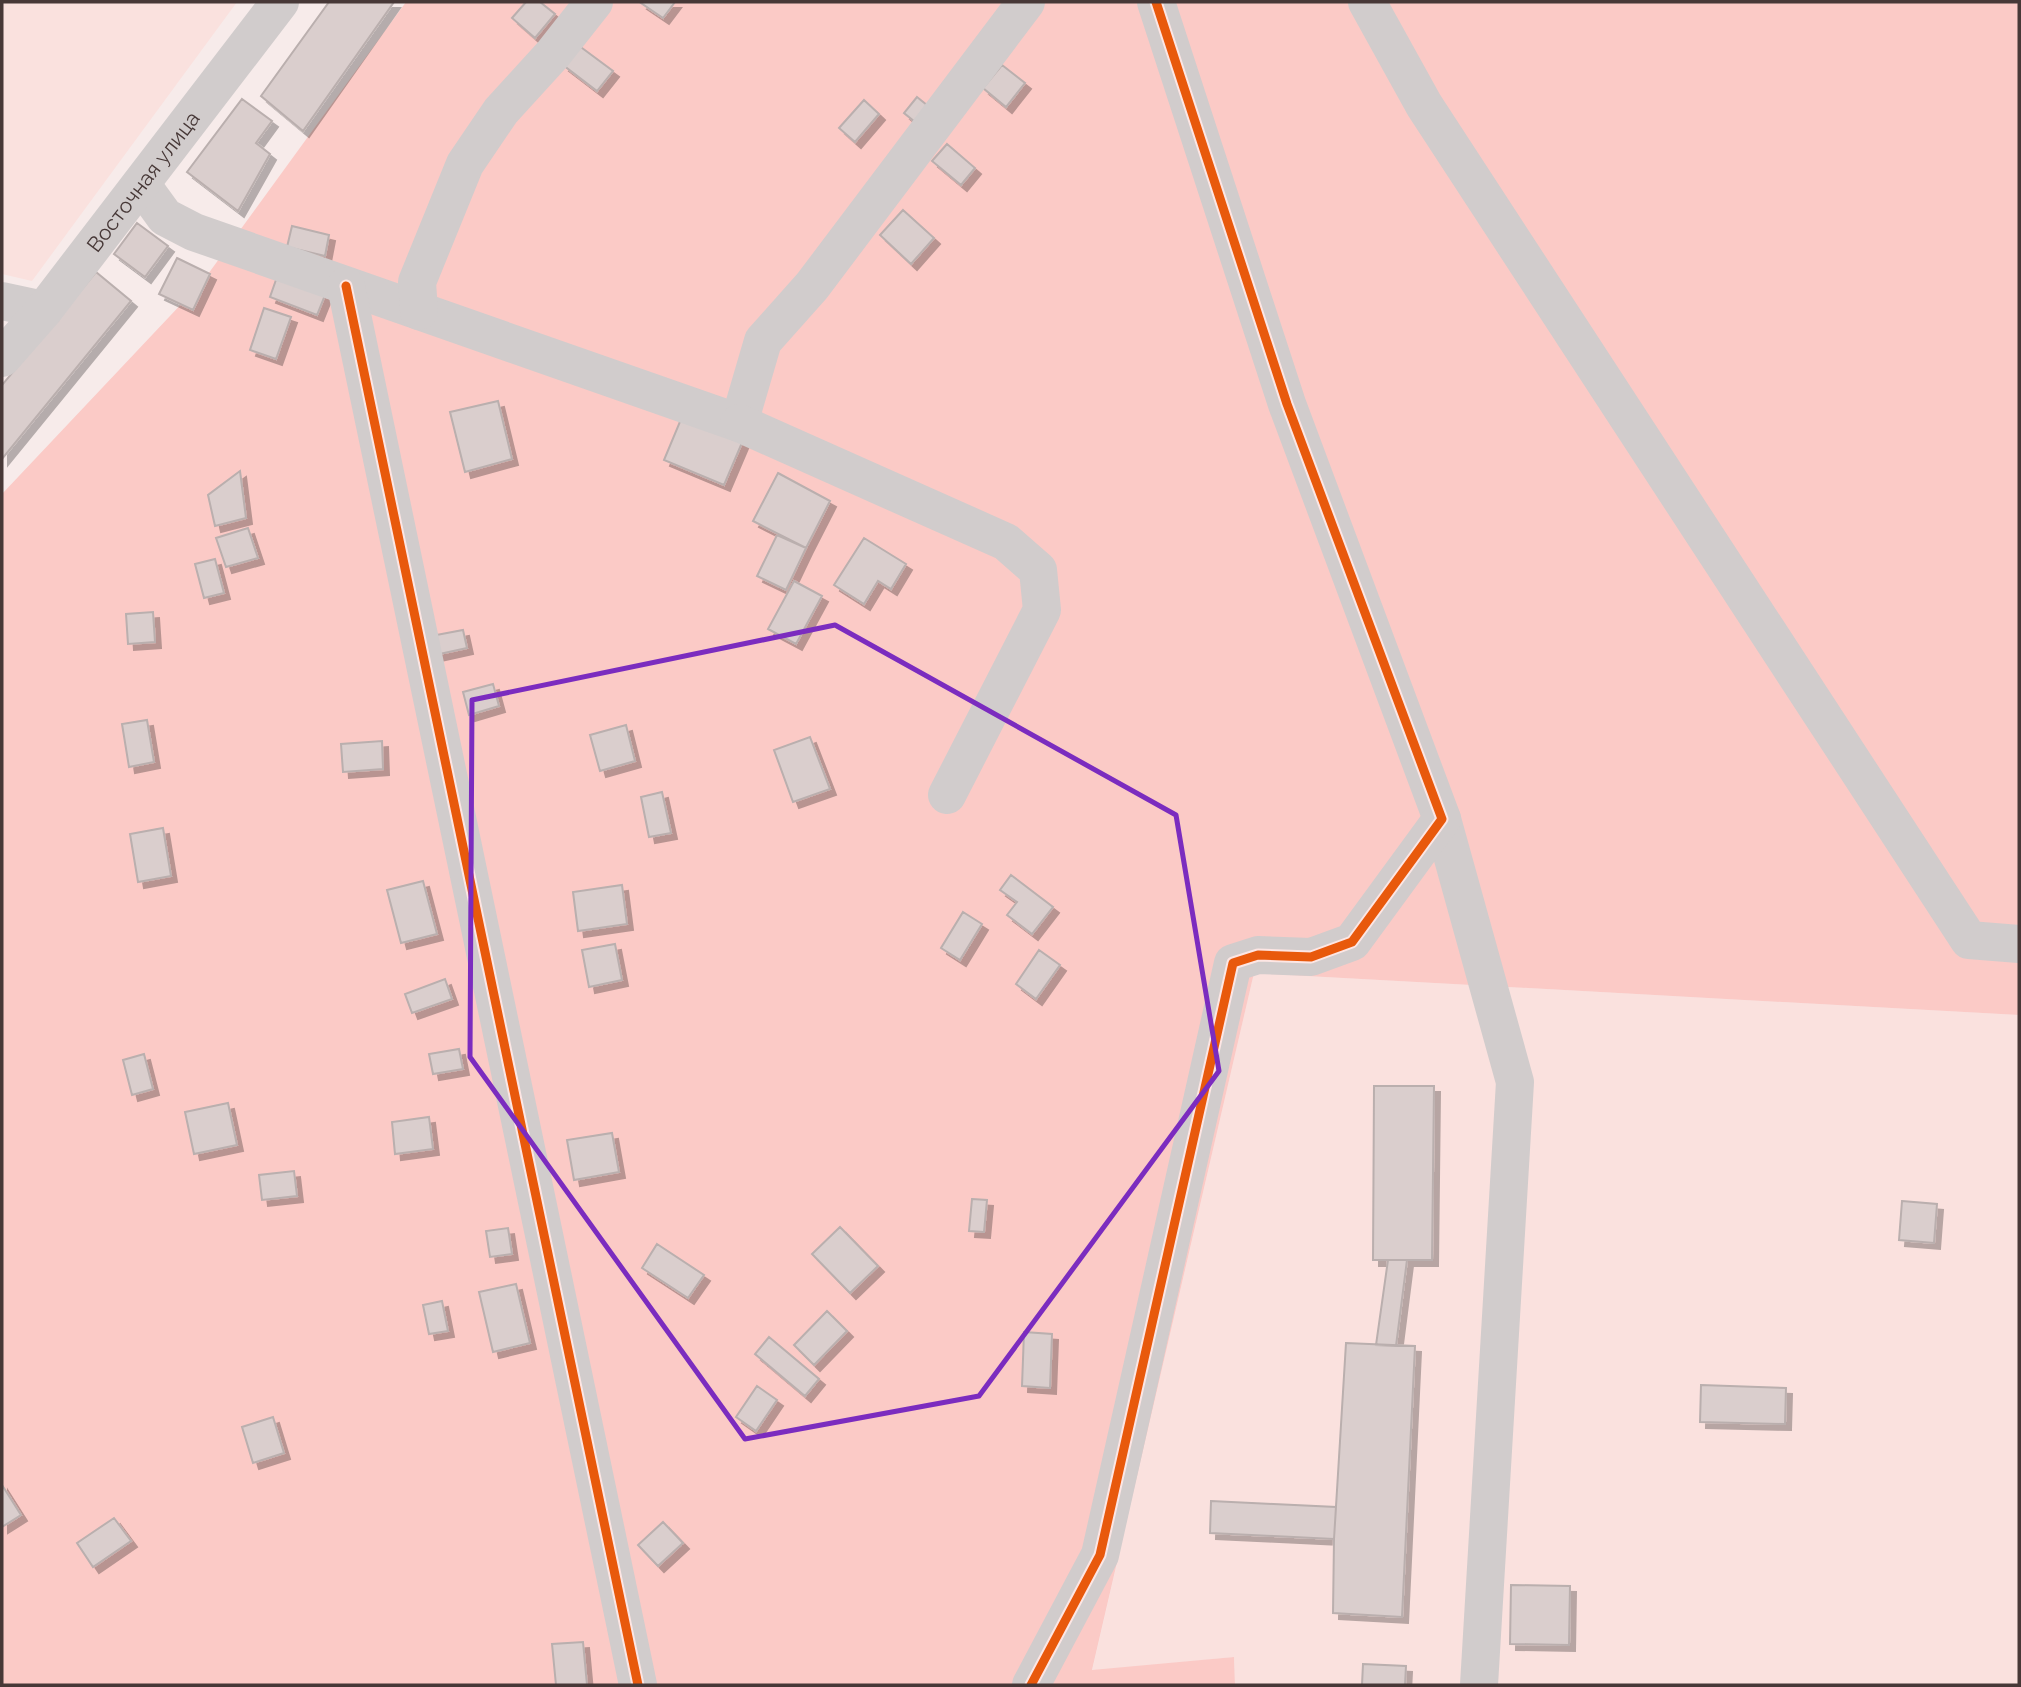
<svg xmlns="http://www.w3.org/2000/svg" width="2021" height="1687" viewBox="0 0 2021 1687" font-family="Raleway,sans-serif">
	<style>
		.built { fill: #fae1de }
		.green { fill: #fbcac6 }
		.building { fill: #dacecd; stroke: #baafae; stroke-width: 2; filter: url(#shadow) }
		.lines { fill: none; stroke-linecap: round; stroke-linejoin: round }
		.minor { stroke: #d1cccc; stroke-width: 38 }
		.cycleway-casing { stroke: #fde6e4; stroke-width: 13 }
		.cycleway { stroke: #e8590c; stroke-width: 9 }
		.marked { fill: none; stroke: #7b2cbf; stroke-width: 5; stroke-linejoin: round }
		.labels { text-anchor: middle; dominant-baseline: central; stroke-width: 6; stroke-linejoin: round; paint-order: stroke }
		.street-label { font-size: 21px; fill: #473837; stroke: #fde6e4 }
	</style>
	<defs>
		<filter id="shadow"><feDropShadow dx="6" dy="6" stdDeviation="0" flood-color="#0004"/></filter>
	</defs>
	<rect width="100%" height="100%" fill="#f7ebea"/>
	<path class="built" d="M2 2H237L32 281 2 274Z
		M1254 973 2019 1015V1685H1235L1234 1657 1092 1671Z"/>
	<path class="green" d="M406 2H2019V1015L1254 973 1092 1670 1234 1657 1235 1685H2V494L203 281Z"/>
	<path class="building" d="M329 2H394L303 131 261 96Z
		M526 2H540L555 14 535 38 512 18Z
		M642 2H675L663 18 641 3Z
		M578 45 613 71 597 91 563 65Z
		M1002 65 1025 83 1006 107 983 88Z
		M917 97 933 110 920 126 904 113Z
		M242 99 272 121 256 143 270 154 238 211 187 172Z
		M864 100 879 114 855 142 839 128Z
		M947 144 975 168 961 185 932 161Z
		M903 210 934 238 911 264 880 235Z
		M137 223 168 246 145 277 114 254Z
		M292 226 329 235 325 256 287 247Z
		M177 258 210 274 193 310 159 294Z
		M96 272 131 301 2 459V385Z
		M277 277 325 295 317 315 270 297Z
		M264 308 291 317 276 359 250 350Z
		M498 401 512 459 465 472 450 412Z
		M684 412 744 438 724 485 664 460Z
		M240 471 246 518 215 526 208 495Z
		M778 473 830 501 806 548 753 521Z
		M248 528 258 558 226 567 216 538Z
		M777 535 806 548 786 590 757 576Z
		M864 538 906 564 891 589 878 581 864 604 834 585Z
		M215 559 224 593 204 598 195 564Z
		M794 581 822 596 796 644 768 629Z
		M153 612 155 642 128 644 126 614Z
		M463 630 467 648 435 655 431 636Z
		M493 684 499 706 469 715 463 692Z
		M147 720 154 762 129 767 122 724Z
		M626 725 635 761 600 771 590 735Z
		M810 737 830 789 793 802 774 750Z
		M382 741 383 769 343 772 341 744Z
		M662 792 671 833 649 837 641 797Z
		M163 828 171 876 138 882 130 834Z
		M1011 875 1053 907 1032 934 1007 915 1017 902 1000 890Z
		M423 881 437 934 401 943 387 890Z
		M622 885 627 924 578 931 573 892Z
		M963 912 982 924 960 960 941 948Z
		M615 944 622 980 589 987 582 950Z
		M1039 950 1060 965 1036 999 1016 984Z
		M445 979 452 999 412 1013 405 994Z
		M459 1049 463 1069 433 1074 429 1054Z
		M144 1054 153 1089 132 1095 123 1060Z
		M1374 1086H1434L1432 1260H1373Z
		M228 1103 237 1145 194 1154 185 1112Z
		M429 1117 433 1149 395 1154 392 1122Z
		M612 1133 619 1172 574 1180 567 1140Z
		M294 1171 297 1196 262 1200 259 1175Z
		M972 1199 987 1200 984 1232 969 1231Z
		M1902 1201 1937 1204 1934 1243 1899 1240Z
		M840 1227 878 1266 850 1293 812 1254Z
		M508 1228 512 1254 490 1257 486 1231Z
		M657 1244 704 1275 688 1298 642 1268Z
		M1388 1260H1407L1396 1346 1376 1345Z
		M516 1284 530 1343 493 1352 479 1292Z
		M442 1301 448 1331 429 1334 423 1305Z
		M827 1311 847 1331 814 1365 794 1345Z
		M1024 1332 1052 1334 1050 1388 1022 1386Z
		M769 1337 819 1379 805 1396 755 1354Z
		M1346 1343 1415 1346 1402 1617 1333 1613 1334 1539Z
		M1701 1385 1786 1388 1785 1424 1700 1422Z
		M757 1386 777 1400 756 1431 736 1417Z
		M273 1417 284 1453 253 1463 242 1427Z
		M2 1485 21 1515 2 1527Z
		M1211 1501 1336 1507 1334 1539 1210 1533Z
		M114 1518 131 1541 93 1567 77 1543Z
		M663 1522 683 1543 658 1566 638 1545Z
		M1511 1585 1570 1586 1569 1645 1510 1644Z
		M583 1642 587 1685H556L552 1644Z
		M1363 1664 1406 1666 1405 1685H1362Z"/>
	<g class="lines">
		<g class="minor">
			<path d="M1156 2 1287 404 1442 819 1515 1082 1479 1685"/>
			<path d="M1367 2 1424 105 1969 940 2019 944"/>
			<path d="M141 184 165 217 194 232 739 423 763 341 812 286 1026 2"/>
			<path d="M346 286 638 1685"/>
			<path d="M2 301 44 310"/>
			<path d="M419 311 417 282 465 164 501 111 553 54 594 2"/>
			<path id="s1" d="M2 358 44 310 280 2"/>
			<path d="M739 423 1006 542 1038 570 1042 610 947 795"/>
			<path d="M1031 1685 1100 1555 1233 963 1258 955 1311 957 1352 942 1442 819"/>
		</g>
		<defs>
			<path id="cycleway" d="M346 286 638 1685
				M1031 1685 1100 1555 1233 963 1258 955 1311 957 1352 942 1442 819 1287 404 1156 2"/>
		</defs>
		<use href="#cycleway" class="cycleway-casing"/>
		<use href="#cycleway" class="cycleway"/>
	</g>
	<path class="marked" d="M835 625 1176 815 1219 1071 979 1396 745 1439 470 1057 472 700Z"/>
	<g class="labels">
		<g class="street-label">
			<text stroke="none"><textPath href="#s1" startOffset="226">Восточная улица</textPath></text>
		</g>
	</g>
	<rect width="2021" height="1687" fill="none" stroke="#473837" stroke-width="7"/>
</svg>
